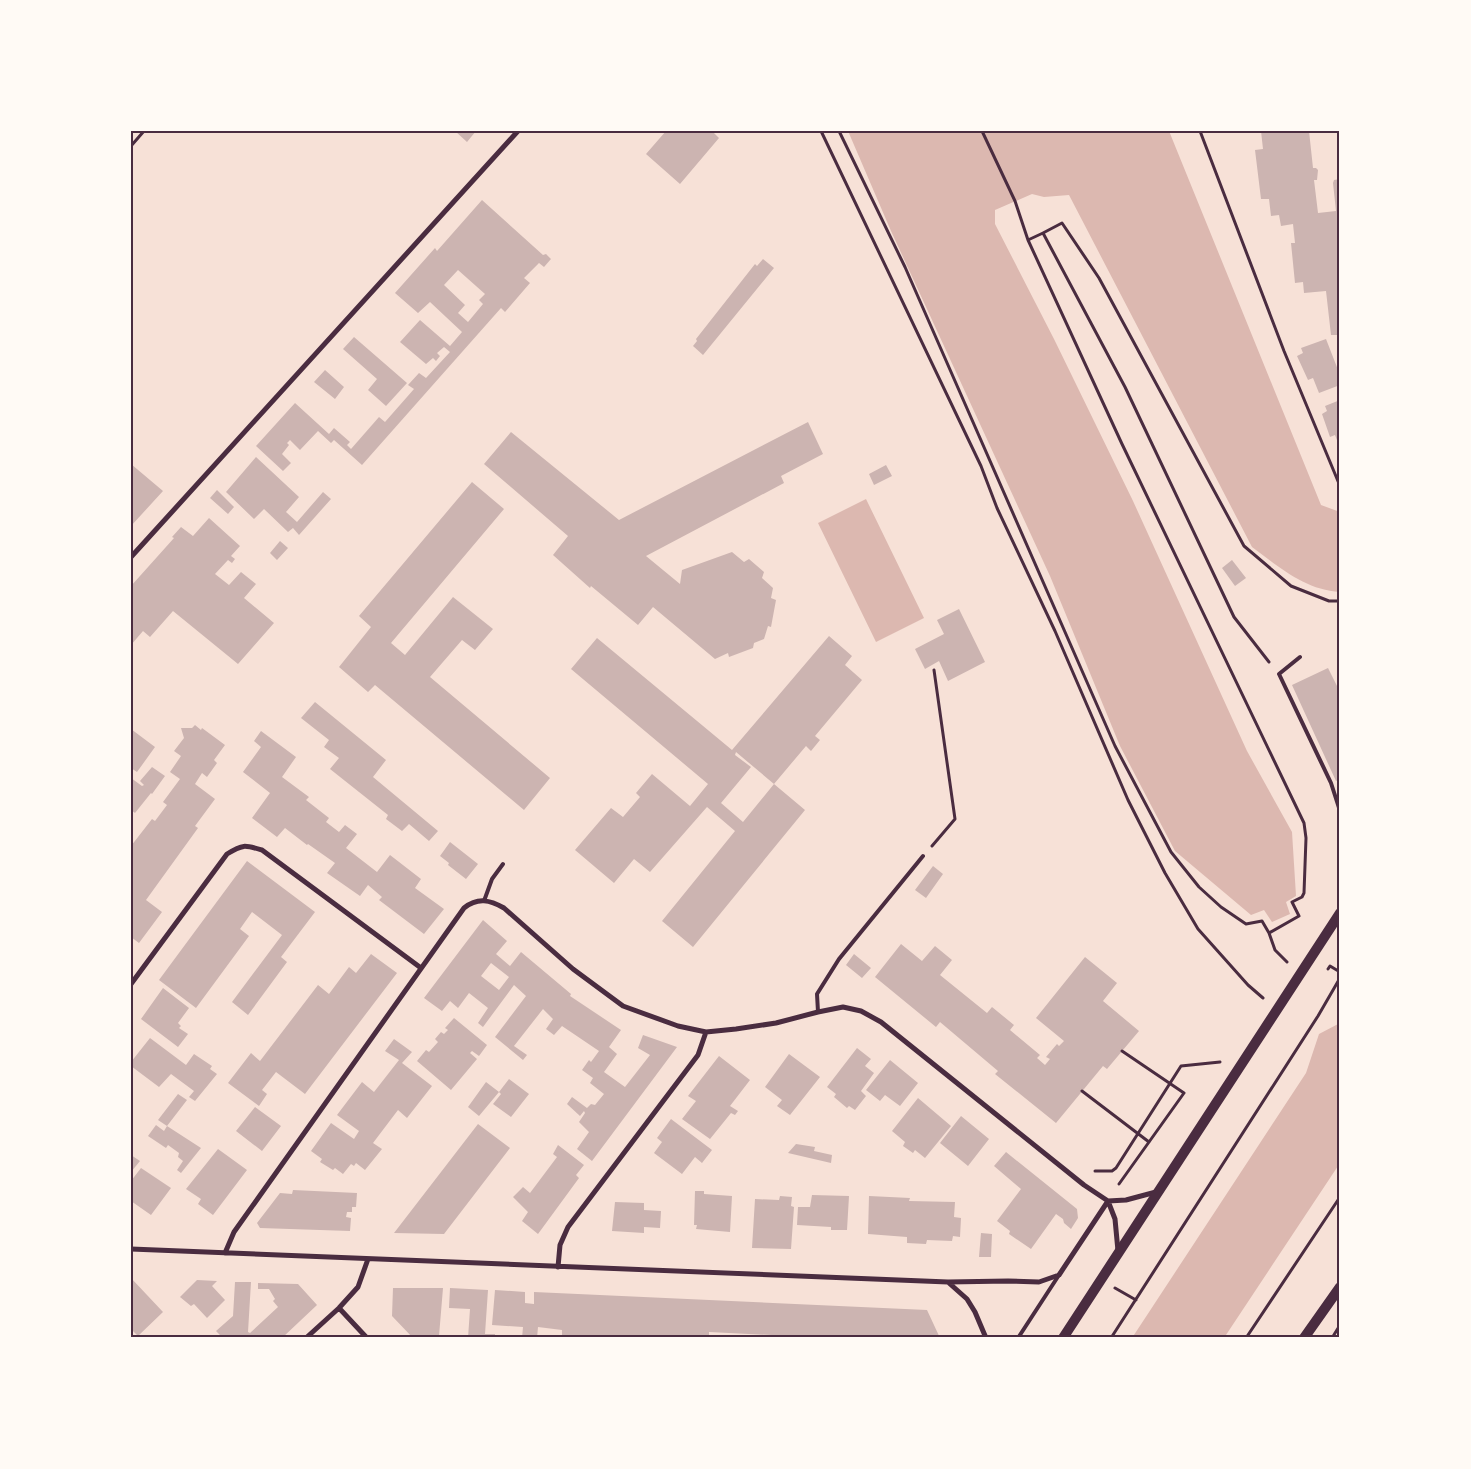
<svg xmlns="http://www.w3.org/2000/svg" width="1471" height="1469" viewBox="0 0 1471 1469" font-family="Overpass,sans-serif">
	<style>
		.water { fill: #dcb8b0 }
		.building { fill: #ccb4b1; fill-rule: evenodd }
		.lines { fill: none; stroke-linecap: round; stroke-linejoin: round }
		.path { stroke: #4a2c40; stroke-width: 3 }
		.service { stroke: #4a2c40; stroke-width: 4 }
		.minor { stroke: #4a2c40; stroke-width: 5 }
		.secondary { stroke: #4a2c40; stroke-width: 10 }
		.neatline { fill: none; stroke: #4a2c40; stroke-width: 2 }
	</style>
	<rect width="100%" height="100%" fill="#f7e1d7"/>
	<path class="water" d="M848 131H1169L1321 505 1340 512V592C1305 590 1279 567 1252 547L1069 195 1044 197 1032 194 995 210V224L1054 339 1133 501 1247 751 1292 832 1296 896 1286 902 1290 914 1272 922 1264 910 1251 915 1175 851 1120 746 1050 576 891 231Z
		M866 499 924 618 876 642 818 523Z
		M1340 1023V1163L1224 1338H1132L1306 1073 1319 1034Z"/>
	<path class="building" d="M455 131H476L467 142Z
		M666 131H712L719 138 680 184 646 154Z
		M1261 131H1309L1313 168H1316L1318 170 1317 180H1314L1318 213 1336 211 1333 183 1334 180 1340 179V335H1331L1326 291 1304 293 1303 282 1295 283 1291 243H1295L1293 224 1281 226 1279 215 1271 216 1269 199H1261L1255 150 1263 149Z
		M482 200 543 255 546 254 551 259 544 267 539 263 524 278 530 283 505 312 501 308 362 465 334 440 331 443 318 431 300 450 290 440 287 443 289 445 282 454 291 463 283 471 256 446 295 403 329 434 334 428 350 442 347 445 351 449 379 417 385 422 414 389 408 385 419 373 426 378 450 352 444 347 437 353 440 356 436 361 433 358 426 364 400 342 420 320 450 346 462 332 430 302 418 313 395 293 435 248 437 251ZM458 270 485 294 479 300 483 304 468 322 458 313 465 305 444 285Z
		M763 259 774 268 703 355 693 346 697 341 696 339 755 264 757 266Z
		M354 337 407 383 386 406 368 390 377 379 343 349Z
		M1326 339 1340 375V385L1319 393 1313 378 1308 380 1297 356 1303 353 1301 348Z
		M325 370 344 387 335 399 314 382Z
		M1340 400V448L1335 435 1330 437 1322 414 1327 411 1325 406Z
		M808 422 823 454 781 476 784 483 646 556 680 584 682 570 732 552 744 562 749 559 764 572 762 578 773 588 771 598 776 600 771 627 768 626 764 639 754 643 753 648 729 657 728 653 715 659 653 607 638 625 591 586 590 588 553 555 568 536 484 464 511 432 619 520Z
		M256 457 299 497 286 512 297 522 323 492 331 499 299 535 293 528 288 532 264 509 254 519 226 492Z
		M131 464 163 491 131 526Z
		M886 465 892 476 874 485 869 474Z
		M472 482 504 509 391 643 405 655 453 597 493 629 475 650 462 640 430 677 550 778 524 810 375 685 368 692 339 667 371 627 359 616Z
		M217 490 234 507 228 514 210 498Z
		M209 518 240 546 231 556 235 559 232 563 228 560 215 574 229 585 241 572 256 584 244 598 274 623 238 664 173 611 150 637 143 631 131 645V586L174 538 172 537 181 527 193 536Z
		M280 541 288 548 277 560 270 553Z
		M1232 560 1246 578 1235 586 1222 568Z
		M959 609 985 662 948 681 939 661 925 669 915 649 944 634 937 620Z
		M829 636 852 656 845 665 862 680 815 736 820 740 811 751 806 746 774 784 736 752 735 755 751 767 721 803 743 822 774 784 805 810 693 947 662 921 735 831 707 807 650 872 634 859 614 883 575 850 611 808 623 817 640 797 636 793 652 774 690 806 708 784 571 669 597 638 732 750Z
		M1328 668 1340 692V779L1336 781 1292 685Z
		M315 702 386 760 373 777 438 831 429 841 409 824 402 831 386 819 388 815 330 769 339 758 324 747 329 740 301 718Z
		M195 725 201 730 202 728 225 745 214 760 217 763 207 777 202 773 195 784 215 799 195 826 198 828 146 900 162 912 139 943 131 937V846L152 819 155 821 167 805 163 802 180 779 170 772 181 756 174 751 184 738 181 728H192Z
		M131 729 155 747 137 772 131 768Z
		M261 731 296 757 282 777 309 797 306 800 329 818 326 822 339 832 345 825 357 834 346 848 377 872 390 855 421 879 415 888 444 909 424 934 379 900 382 897 368 885 360 896 327 873 335 863 308 844 307 845 285 828 277 837 252 818 270 793 243 772 261 747 254 741Z
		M152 767 165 776 152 794 151 793 135 813 131 810V778L142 786 144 785 140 781Z
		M450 842 478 864 466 879 448 865 449 863 440 856Z
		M247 861 315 912 281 957 287 962 248 1015 232 1002 282 935 252 912 240 929 249 936 196 1008 159 980Z
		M933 866 943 874 926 898 915 890Z
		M483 920 507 941 496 954 510 966 521 952 571 994 570 996 621 1030 609 1047 617 1054 604 1072 625 1087 650 1055 638 1048 643 1035 677 1047 592 1161 577 1149 589 1132 579 1122 585 1113 584 1111 580 1116 567 1104 572 1097 587 1108 591 1104 595 1105 604 1094 590 1083 593 1078 582 1070 589 1060 591 1062 599 1051 562 1026 554 1035 546 1029 553 1019 543 1009 514 1046 527 1055 523 1060 495 1037 526 996 514 985 483 1027 478 1023 488 1008 469 993 458 1008 450 1001 442 1011 424 998ZM491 963 509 977 499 990 481 976Z
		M901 944 922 961 935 946 952 960 940 975 987 1013 992 1007 1014 1025 1010 1030 1040 1055 1037 1058 1045 1065 1050 1059 1046 1057 1057 1044 1059 1046 1064 1041 1036 1018 1085 957 1117 983 1103 1001 1139 1031 1107 1069 1103 1066 1056 1123 995 1074 998 1071 940 1022 936 1027 875 977Z
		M371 954 397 973 305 1094 276 1072 262 1090 267 1094 259 1106 228 1083 251 1053 260 1061 318 985 329 994 349 967 356 973Z
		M854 954 871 968 862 978 846 965Z
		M163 988 189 1008 178 1023 181 1026 179 1028 188 1034 178 1047 141 1019Z
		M454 1018 487 1045 479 1056 472 1051 470 1053 477 1059 451 1090 417 1061 426 1050 429 1052 438 1042 435 1039 441 1032 444 1034 448 1030 445 1028Z
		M150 1038 186 1065 194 1054 212 1066 210 1069 217 1074 195 1101 189 1097 194 1091 171 1074 159 1087 131 1066V1062Z
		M394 1039 412 1052 402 1063 432 1086 407 1118 398 1110 373 1143 382 1149 365 1170 356 1163 354 1166 351 1164 343 1174 335 1168 333 1170 320 1162 322 1159 311 1151 331 1123 354 1139 359 1131 337 1115 362 1082 374 1092 399 1060 385 1051Z
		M857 1048 871 1059 865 1066 874 1073 861 1091 866 1096 855 1110 849 1106 847 1108 834 1097 836 1094 827 1087Z
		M789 1054 820 1077 790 1115 777 1106 782 1100 765 1087Z
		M719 1056 750 1080 730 1106 738 1111 735 1115 731 1113 710 1139 682 1119 696 1101 688 1096Z
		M890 1060 918 1083 900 1106 885 1095 880 1101 866 1090Z
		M509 1079 529 1094 511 1117 493 1104 501 1094 499 1092Z
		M486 1082 499 1092 479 1116 468 1107Z
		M178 1094 187 1100 167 1126 158 1120Z
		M918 1098 951 1126 925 1158 915 1150 913 1153 903 1146 905 1142 892 1131Z
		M255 1107 281 1126 262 1151 236 1131Z
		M961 1116 989 1139 968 1166 940 1143Z
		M671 1119 712 1150 702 1163 695 1157 682 1174 654 1153 662 1142 657 1138Z
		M478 1124 510 1148 444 1234 394 1233Z
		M156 1125 164 1131 167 1126 201 1148 181 1173 177 1170 183 1161 178 1157 179 1153 168 1145 166 1148 148 1136Z
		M796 1144 815 1147 814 1151 832 1155 831 1163 788 1153Z
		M558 1145 584 1165 576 1175 579 1178 538 1234 522 1221 528 1212 513 1197 523 1187 530 1193 557 1157 553 1154Z
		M218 1149 247 1170 213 1215 198 1204 201 1199 186 1189Z
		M1006 1152 1077 1209 1078 1218 1071 1229 1064 1223 1063 1219 1056 1214 1031 1249 1009 1234 1010 1231 997 1221 1021 1189 994 1166Z
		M131 1155 140 1161 131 1172Z
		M141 1168 171 1188 151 1215 131 1201V1181Z
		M293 1190 357 1193 356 1207H352V1212H347L346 1217 351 1218 350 1231 260 1228 257 1223 280 1193 292 1194Z
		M695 1191H704V1194L732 1196 730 1232 696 1229 697 1225H694Z
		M812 1195 849 1196 847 1230H831V1227L797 1225 798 1207H810Z
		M780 1196 792 1197 791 1206 794 1207 791 1249 752 1248 755 1199 779 1200Z
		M869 1196 910 1198 909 1201 955 1202 954 1217 961 1218 960 1237 953 1236 952 1241 927 1240 926 1244 907 1243V1237L868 1234Z
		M615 1202 644 1203V1210L661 1211 660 1228 644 1227V1233L612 1231Z
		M981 1233 992 1234 991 1257H979Z
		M131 1278 163 1312 138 1336 131 1329Z
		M197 1280 217 1281 212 1286 225 1300 207 1318 194 1304 191 1306 180 1297Z
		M235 1282H251L248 1332 250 1333 278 1307 273 1301 275 1299 269 1289H258V1283L298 1284 317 1305 282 1338H223L216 1331 233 1316Z
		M393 1288H443L439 1336 437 1338H413L392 1316Z
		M450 1288 488 1290 485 1334H495V1338H468L470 1309 449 1308Z
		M495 1290 525 1292V1303L534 1304V1292L927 1310 940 1338H831L709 1332V1338H562V1330L538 1327 537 1338H522L523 1327 492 1325Z"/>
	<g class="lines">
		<path class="path" d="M821 131 981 466 997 508 1055 631 1128 800 1165 873 1198 929 1248 985 1263 998
			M839 131 905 267 1115 746 1171 852 1199 887 1221 907 1246 924 1262 921 1269 933 1275 950 1287 962
			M982 131 1015 201 1028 240 1122 444 1304 823 1306 838 1304 893 1302 897 1292 902 1299 916 1269 933
			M1200 131 1284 351 1340 486
			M131 146 144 131
			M1028 240 1043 233
			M1269 662 1234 617 1125 387 1043 233 1062 223 1099 278 1244 546 1291 586 1329 601H1340
			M932 846 955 819 934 670
			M1328 969 1330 966 1340 972
			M1082 1091 1149 1142
			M1095 1171H1112L1116 1168 1181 1066 1220 1062
			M1119 1184 1184 1093 1122 1051
			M1115 1288 1136 1300
			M1111 1338 1318 1016 1340 978
			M1246 1338 1340 1197
			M1332 1338 1340 1325"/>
		<path class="service" d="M1300 657 1279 674 1331 783 1340 811
			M484 901 492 879 503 864
			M818 1012 817 994 839 959 923 856
			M1018 1338 1059 1275"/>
		<path class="minor" d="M131 557 518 131
			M131 984 227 854C243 844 245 845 262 850L421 968
			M1108 1201 1126 1200 1156 1192
			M131 1249 948 1282 1008 1281 1039 1282 1059 1275 1108 1201
			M225 1253 234 1232 464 908C478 897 490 900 504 908L573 969 623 1006 678 1026 706 1032 736 1029 776 1023 818 1012 843 1007 861 1011 881 1022 1084 1185 1108 1201 1115 1219 1118 1251
			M558 1267 560 1245 568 1227 698 1055 706 1032
			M949 1283 967 1299 975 1312 986 1338
			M339 1308 367 1338
			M306 1338 339 1308 358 1287 368 1259"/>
		<path class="secondary" d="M1063 1338 1340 913
			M1304 1338 1340 1287"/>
	</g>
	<rect width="1471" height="1469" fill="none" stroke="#fffaf5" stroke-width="265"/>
	<rect x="132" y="132" width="1206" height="1204" class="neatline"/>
</svg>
